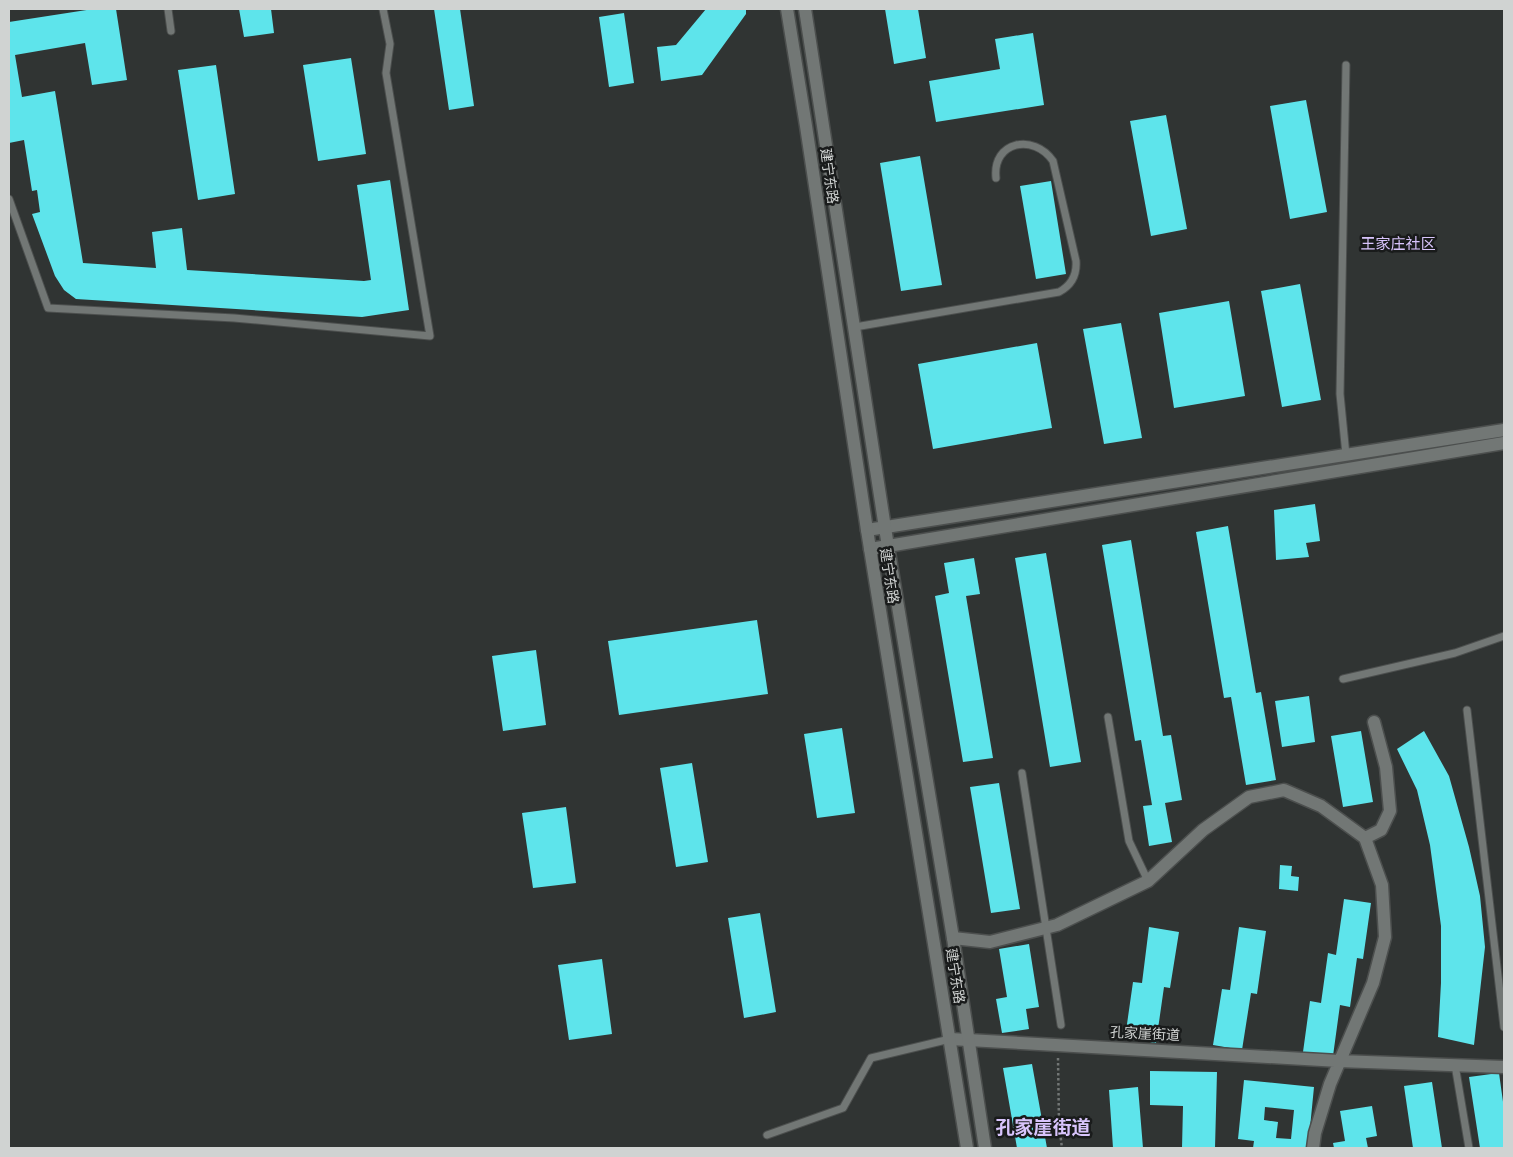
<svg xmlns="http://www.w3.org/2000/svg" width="1513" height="1157" viewBox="0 0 1513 1157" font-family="Signika,'Noto Sans SC',sans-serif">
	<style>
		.building { fill: #5ee4eb; fill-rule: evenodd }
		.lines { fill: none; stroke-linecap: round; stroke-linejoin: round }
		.service-casing { stroke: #4c4f4e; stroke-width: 9 }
		.minor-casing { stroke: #4c4f4e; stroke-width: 15 }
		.tertiary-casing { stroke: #4c4f4e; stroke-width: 15 }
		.secondary-casing { stroke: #4c4f4e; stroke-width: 15 }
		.path { stroke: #727675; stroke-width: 2.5; stroke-dasharray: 2.5 2.5; stroke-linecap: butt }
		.service { stroke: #727775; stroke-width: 7 }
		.minor { stroke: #727775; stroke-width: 12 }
		.tertiary { stroke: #727775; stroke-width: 12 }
		.secondary { stroke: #727775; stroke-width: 12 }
		.labels { text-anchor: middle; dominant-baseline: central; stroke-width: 5; stroke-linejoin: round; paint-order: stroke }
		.street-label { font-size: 14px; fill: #d0d3d2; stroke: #191b1b }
		.neighbourhood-label { font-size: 15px; fill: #d8c4fc; stroke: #191b1b }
		.district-label { font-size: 19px; font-weight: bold; fill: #d8c4fc; stroke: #191b1b }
	</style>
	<rect width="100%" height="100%" fill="#303433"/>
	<path class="building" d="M93 9H116L127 80 92 85 85 43 15 55 22 97 55 91 83 263 156 268 152 232 182 228 187 270 364 281 371 280 357 185 390 180 409 310 362 317 76 299 64 290 55 276 32 214 40 212 37 190 32 191 24 140 9 143V22Z
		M239 9H271L274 33 244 37Z
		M434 9H460L474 106 449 110Z
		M706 9H746V14L702 75 661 81 657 47 676 45Z
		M885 9H918L926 58 894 64Z
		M624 13 634 83 609 87 599 17Z
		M1033 33 1044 105 936 122 929 81 1000 69 995 39Z
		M351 58 366 154 318 161 303 65Z
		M216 65 235 194 198 200 178 70Z
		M1306 100 1327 212 1290 219 1270 106Z
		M1166 115 1187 229 1151 236 1130 121Z
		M920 156 942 285 901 291 880 163Z
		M1051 181 1066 274 1036 279 1020 186Z
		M1300 284 1321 400 1282 407 1261 291Z
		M1229 301 1245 396 1174 408 1159 313Z
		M1121 323 1142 438 1104 444 1083 329Z
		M1037 343 1052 428 933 449 918 364Z
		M1315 504 1320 541 1306 543 1309 557 1276 560 1274 510Z
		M1228 526 1256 693 1261 692 1276 780 1246 785 1231 697 1224 698 1196 532Z
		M1131 540 1163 736 1171 735 1182 800 1165 803 1172 842 1149 846 1143 806 1152 805 1141 740 1135 741 1102 545Z
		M1046 553 1081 762 1050 767 1015 558Z
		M974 558 980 594 966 596 993 758 963 762 935 596 949 593 944 563Z
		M757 620 768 694 619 715 608 641Z
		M536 650 546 725 503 731 492 656Z
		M1309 696 1315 742 1282 747 1275 701Z
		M842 728 855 813 817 818 804 734Z
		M1361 731 1373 802 1343 807 1331 736Z
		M1424 731 1449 776 1469 847 1480 896 1485 947 1474 1045 1438 1037 1441 983V926L1430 845 1417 790 1397 749Z
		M692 763 708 862 676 867 660 768Z
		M999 783 1020 909 991 913 970 787Z
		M566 807 576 883 533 888 522 813Z
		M1280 865 1292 866 1291 876 1299 877 1298 891 1279 889Z
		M1344 899 1371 903 1363 959 1357 958 1350 1007 1340 1005 1333 1056 1303 1052 1310 1001 1321 1003 1328 953 1336 955Z
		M760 913 776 1012 744 1018 728 918Z
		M1149 927 1179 932 1170 988 1164 987 1156 1043 1125 1038 1133 982 1142 983Z
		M1239 927 1266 931 1257 994 1251 993 1242 1050 1213 1045 1222 989 1230 990Z
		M1029 944 1039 1007 1026 1009 1029 1029 1002 1033 996 999 1007 997 999 949Z
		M602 959 612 1034 569 1040 558 965Z
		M1032 1064 1047 1148H1017L1003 1068Z
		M1150 1071 1217 1072 1215 1148H1182L1183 1106 1150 1105Z
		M1499 1073 1504 1109V1148H1480L1469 1077Z
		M1244 1080 1314 1087 1308 1148H1253L1254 1141 1238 1139ZM1265 1107 1294 1110 1291 1139 1276 1138 1278 1122 1264 1120Z
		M1432 1082 1442 1148H1413L1404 1086Z
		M1138 1087 1143 1148H1113L1109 1090Z
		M1372 1106 1377 1136 1366 1138 1368 1148H1334L1333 1143 1345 1141 1340 1111Z"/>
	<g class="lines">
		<defs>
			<path id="service" d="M168 9 171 31
				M9 199 48 308 234 318 430 336 386 73 390 44 383 9
				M855 327 1059 292C1072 285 1077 275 1076 261L1053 161C1034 133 992 141 996 178
				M1346 455 1340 394 1346 65
				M1343 679 1455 653 1504 636
				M1467 710 1504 1027
				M1108 717 1129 841 1148 881
				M1022 773 1061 1025
				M1455 1065 1469 1148
				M767 1135 843 1108 871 1058 950 1039"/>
			<path id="minor" d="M1365 838 1381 830 1390 811 1386 767 1374 722
				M953 938 990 942 1057 925 1148 881 1203 830 1249 797 1284 790 1321 806 1365 838 1382 885 1385 937 1373 983 1330 1084 1315 1133 1313 1148
				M950 1039 1339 1061 1504 1067"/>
			<path id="tertiary" d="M867 530 1504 430
				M870 549 1504 443"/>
			<path id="secondary" d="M787 9 806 126 867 530 967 1148
				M805 9 885 528 953 938 985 1148"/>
		</defs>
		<use href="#service" class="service-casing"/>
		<use href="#minor" class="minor-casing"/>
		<use href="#tertiary" class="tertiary-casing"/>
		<use href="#secondary" class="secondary-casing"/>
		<path class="path" d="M1058 1058 1059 1124 1062 1148"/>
		<use href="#service" class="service"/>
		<use href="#minor" class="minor"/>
		<use href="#tertiary" class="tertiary"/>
		<use href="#secondary" class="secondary"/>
	</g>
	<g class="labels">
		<g class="street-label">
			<text transform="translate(829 176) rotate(82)">建宁东路</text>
			<text transform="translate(889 576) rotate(81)">建宁东路</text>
			<text transform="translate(955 976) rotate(81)">建宁东路</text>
			<text transform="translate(1145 1034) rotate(3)">孔家崖街道</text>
		</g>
		<g class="neighbourhood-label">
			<text x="1398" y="244">王家庄社区</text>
		</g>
		<g class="district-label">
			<text x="1043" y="1128">孔家崖街道</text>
		</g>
	</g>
	<rect width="1513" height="1157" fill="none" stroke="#d0d3d2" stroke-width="20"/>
</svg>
